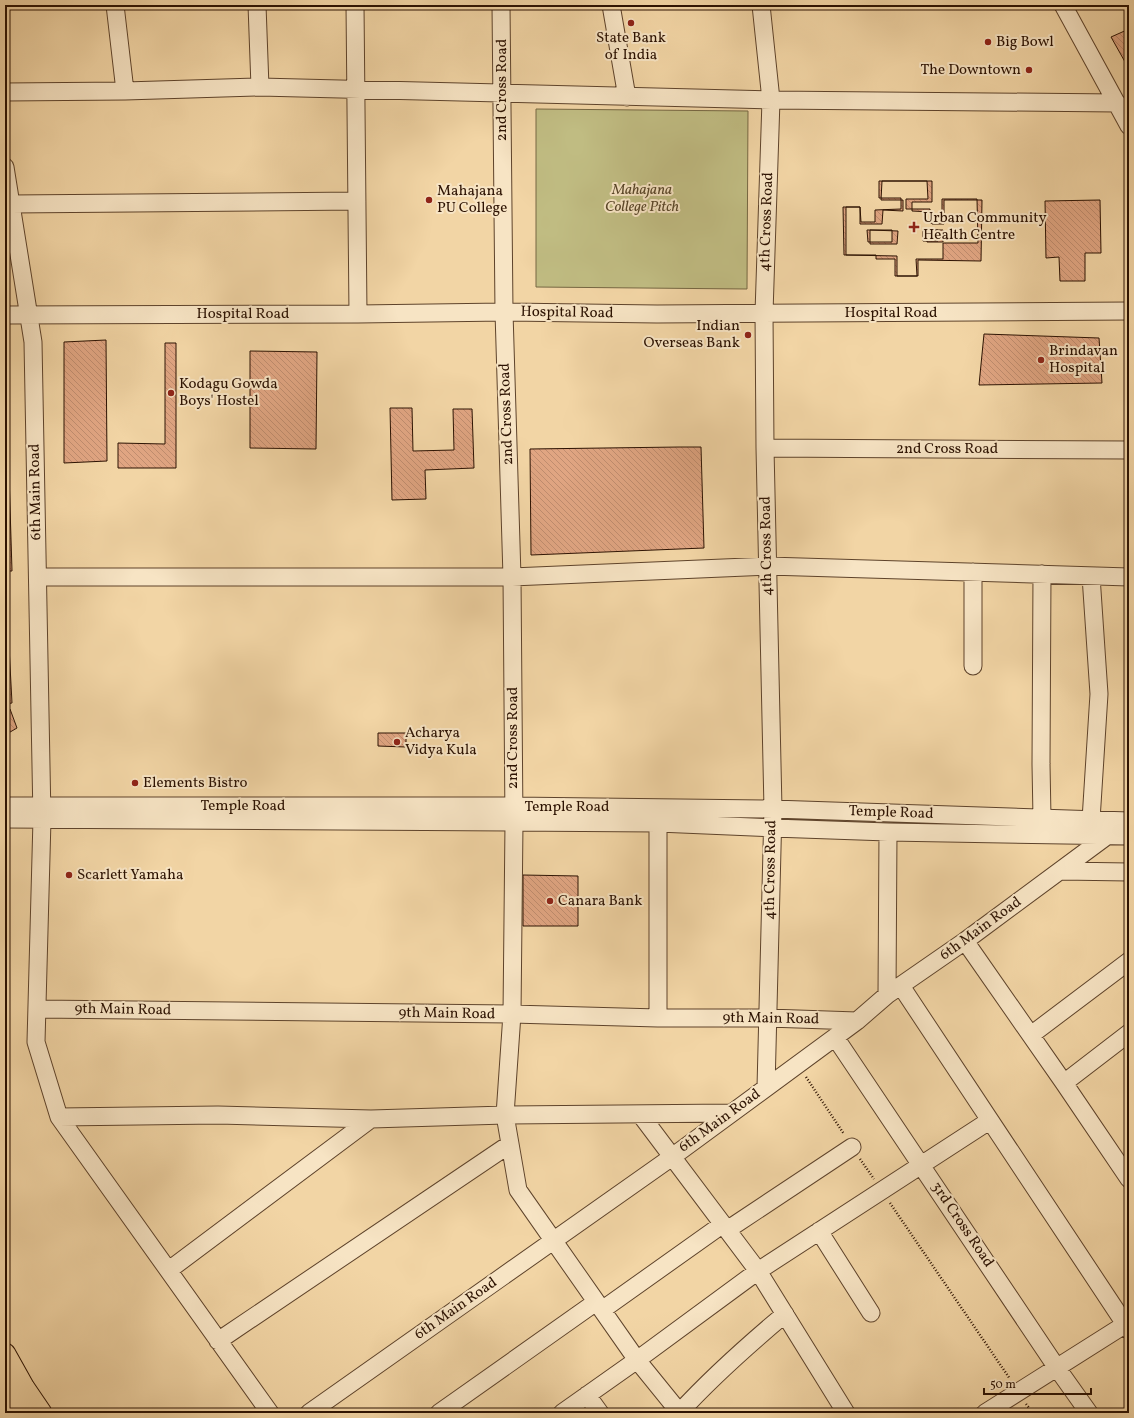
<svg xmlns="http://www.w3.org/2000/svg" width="1134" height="1418" viewBox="0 0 1134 1418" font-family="Vollkorn,serif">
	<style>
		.park { fill: #c0bc82; stroke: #766742 }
		.building { fill: url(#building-back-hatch); stroke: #2c1202; fill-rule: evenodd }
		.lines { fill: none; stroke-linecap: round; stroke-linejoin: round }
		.minor-casing { stroke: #5e432b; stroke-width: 19 }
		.major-casing { stroke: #2c1202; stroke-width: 23 }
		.path { stroke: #2c1202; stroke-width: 2.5; stroke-dasharray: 1 2; stroke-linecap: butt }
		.minor { stroke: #f7e4c4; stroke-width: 17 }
		.major { stroke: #f2d5a5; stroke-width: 21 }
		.poi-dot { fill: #8f2418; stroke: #f7e4c4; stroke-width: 1.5 }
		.labels { text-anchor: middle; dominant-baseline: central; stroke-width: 4; stroke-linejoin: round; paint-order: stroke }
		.poi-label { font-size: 15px; fill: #2c1202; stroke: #f7e4c4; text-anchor: start }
		.street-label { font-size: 15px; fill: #2c1202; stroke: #f7e4c4 }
		.park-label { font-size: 15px; font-style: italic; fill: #584528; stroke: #f7e4c4 }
	</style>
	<defs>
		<pattern id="building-back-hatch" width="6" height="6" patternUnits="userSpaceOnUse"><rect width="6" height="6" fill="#e0a582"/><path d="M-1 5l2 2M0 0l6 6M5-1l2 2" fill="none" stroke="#c08d6f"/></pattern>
	</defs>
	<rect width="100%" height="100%" fill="#f2d5a5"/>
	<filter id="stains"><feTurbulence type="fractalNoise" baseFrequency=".005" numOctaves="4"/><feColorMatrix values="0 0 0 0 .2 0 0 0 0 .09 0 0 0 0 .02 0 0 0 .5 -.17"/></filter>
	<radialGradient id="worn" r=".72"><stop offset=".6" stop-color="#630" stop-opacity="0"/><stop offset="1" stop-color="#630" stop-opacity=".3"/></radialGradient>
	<path class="park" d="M536 109 748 111 747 289 536 287Z"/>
	<path class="building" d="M1129 29V69L1111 37Z
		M879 181H927L928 199H906V209H930V223H942V199H977L978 243H943V259H916L917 276H895V259H876V255H844L843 207H860L861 222H875V210L901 209V198H879ZM867 230H892V242H868ZM923 230H938V241H923Z
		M882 181H932V202H912V211L932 212V224H944V200H982L981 261 918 260V276H897V256L846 255V207H860V224H882L883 210 903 211V200H881ZM870 230 898 231 897 244H870ZM927 230H943V242H927Z
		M1100 200 1101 253H1085V281H1060L1059 257 1046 258 1045 201Z
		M984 334 1099 338 1102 383 979 385Z
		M106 340 107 461 64 463V342Z
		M165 343H176V468H118V443L165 444Z
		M5 344 12 571H5Z
		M250 351 317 352 316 449 250 448Z
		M390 408H412L413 451 454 450 453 409H472L474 468 425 470 426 499 392 500Z
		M679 447H701L704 548 531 555 530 449Z
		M5 590H6L12 703 5 704Z
		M10 709 17 728 5 735V711Z
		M378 733H406V747L378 746Z
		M523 875 578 876V926H523Z"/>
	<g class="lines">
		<defs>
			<path id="minor" d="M115 5 125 91
				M257 5 260 87
				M355 5 358 314
				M501 5 504 312 512 577 514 823 512 1014 505 1115 518 1190 637 1360 680 1413
				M611 5 627 97
				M761 5 771 100 764 313 765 448 773 809 766 1088
				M1063 5 1129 126
				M5 92 125 91 260 87 771 100 1117 103
				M5 167 33 342 42 819 36 1042 59 1117 270 1413
				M11 204 357 201
				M5 315 358 314 504 312 657 314 1129 311
				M765 448 1129 450
				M973 572V666
				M38 577H512L768 566 1129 577
				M5 806H513L773 809 1129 821
				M1042 818 1041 764 1042 574
				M5 819 658 823 773 828 888 832 1129 836
				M1091 820 1099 694 1091 576
				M658 823V1018
				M1061 871 1129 872
				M965 941 1064 1083 1129 1179
				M901 986 1129 1330
				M887 995 888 832
				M37 1009 512 1014 658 1018H768L857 1021
				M1031 1035 1129 961
				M835 1037 1057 1368 1089 1413
				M1064 1083 1129 1033
				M640 1114 758 1271 846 1413
				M59 1117 218 1115 371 1119 505 1115 731 1113
				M727 1230 852 1147
				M819 1231 871 1313
				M169 1270 371 1119
				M602 1310 723 1224
				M218 1341 510 1144
				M587 1395 600 1413
				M309 1413 672 1157 857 1021 887 995 965 941 1111 833
				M439 1413 596 1302
				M562 1413 637 1360 758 1271 989 1121
				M679 1413C712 1377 748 1345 785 1314
				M985 1413 1129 1322"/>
			<path id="major" d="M5 1354 24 1388 41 1413
				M5 1390 18 1413"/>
		</defs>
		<use href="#minor" class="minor-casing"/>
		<use href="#major" class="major-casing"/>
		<path class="path" d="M806 1077 844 1134
			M860 1159 874 1179
			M890 1203 1010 1379
			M1026 1404 1033 1413"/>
		<use href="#minor" class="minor"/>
		<use href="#major" class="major"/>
	</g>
	<g class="poi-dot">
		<circle cx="631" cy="23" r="4"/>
		<circle cx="988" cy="42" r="4"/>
		<circle cx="1029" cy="70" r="4"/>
		<circle cx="429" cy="200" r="4"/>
		<path d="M912 221h4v4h4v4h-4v4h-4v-4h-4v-4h4z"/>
		<circle cx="748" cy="335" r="4"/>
		<circle cx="1041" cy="360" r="4"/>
		<circle cx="171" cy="393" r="4"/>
		<circle cx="397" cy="742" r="4"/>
		<circle cx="135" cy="783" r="4"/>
		<circle cx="69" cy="875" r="4"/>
		<circle cx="550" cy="901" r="4"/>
	</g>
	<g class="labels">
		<g class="poi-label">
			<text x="631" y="38" text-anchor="middle">State Bank<tspan x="631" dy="17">of India</tspan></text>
			<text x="996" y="42">Big Bowl</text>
			<text x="1021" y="70" text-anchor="end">The Downtown</text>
			<text x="437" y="191">Mahajana<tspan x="437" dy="17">PU College</tspan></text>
			<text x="923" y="218">Urban Community<tspan x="923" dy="17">Health Centre</tspan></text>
			<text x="740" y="326" text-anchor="end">Indian<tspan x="740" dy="17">Overseas Bank</tspan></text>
			<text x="1049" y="351">Brindavan<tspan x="1049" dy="17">Hospital</tspan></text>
			<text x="179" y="384">Kodagu Gowda<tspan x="179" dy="17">Boys' Hostel</tspan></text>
			<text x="405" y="733">Acharya<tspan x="405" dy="17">Vidya Kula</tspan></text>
			<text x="143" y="783">Elements Bistro</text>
			<text x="77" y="875">Scarlett Yamaha</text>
			<text x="558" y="901">Canara Bank</text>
		</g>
		<g class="street-label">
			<text transform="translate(502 90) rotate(-90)">2nd Cross Road</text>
			<text transform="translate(767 222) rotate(-88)">4th Cross Road</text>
			<text transform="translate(567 313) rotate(1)">Hospital Road</text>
			<text x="891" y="313">Hospital Road</text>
			<text x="243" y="314">Hospital Road</text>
			<text transform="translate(507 414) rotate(-92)">2nd Cross Road</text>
			<text x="947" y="449">2nd Cross Road</text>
			<text transform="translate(36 492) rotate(-91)">6th Main Road</text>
			<text transform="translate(767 546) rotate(-91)">4th Cross Road</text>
			<text transform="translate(513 738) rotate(-90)">2nd Cross Road</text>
			<text x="243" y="806">Temple Road</text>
			<text x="567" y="807">Temple Road</text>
			<text transform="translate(891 813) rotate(2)">Temple Road</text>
			<text transform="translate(771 870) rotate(-89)">4th Cross Road</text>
			<text transform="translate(981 929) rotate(-36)">6th Main Road</text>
			<text transform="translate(123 1010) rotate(1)">9th Main Road</text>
			<text transform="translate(447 1014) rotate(1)">9th Main Road</text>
			<text transform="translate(771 1019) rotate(1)">9th Main Road</text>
			<text transform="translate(720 1121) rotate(-36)">6th Main Road</text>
			<text transform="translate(962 1225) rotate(56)">3rd Cross Road</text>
			<text transform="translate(456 1309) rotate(-35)">6th Main Road</text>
		</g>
		<g class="park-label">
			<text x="642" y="190">Mahajana<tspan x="642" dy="17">College Pitch</tspan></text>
		</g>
	</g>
	<rect width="1134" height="1418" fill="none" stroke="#f2d5a5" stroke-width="20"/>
	<rect x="6" y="6" width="1122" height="1406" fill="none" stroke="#2c1202" stroke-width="2"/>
	<rect x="10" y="10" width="1114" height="1398" fill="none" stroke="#2c1202"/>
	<path d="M984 1388v6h107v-6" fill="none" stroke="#2c1202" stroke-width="2"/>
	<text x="990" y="1388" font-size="12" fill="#2c1202" stroke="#f7e4c4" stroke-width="3" paint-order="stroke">50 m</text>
	<rect width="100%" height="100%" filter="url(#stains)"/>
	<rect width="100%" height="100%" fill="url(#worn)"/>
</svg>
